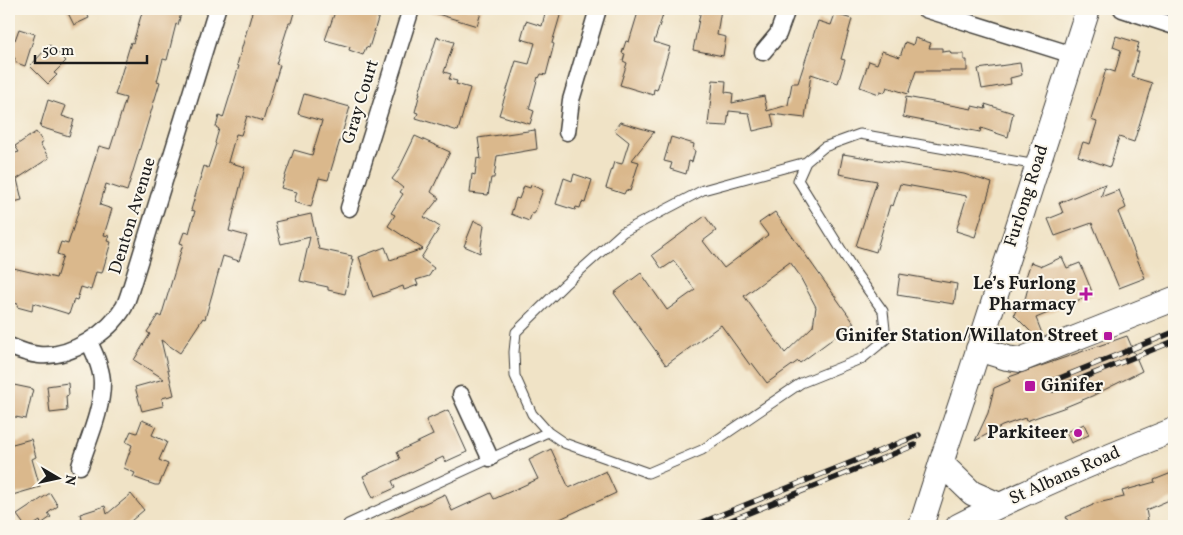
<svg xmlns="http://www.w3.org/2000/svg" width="1183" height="535" viewBox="0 0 1183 535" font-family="Vollkorn,serif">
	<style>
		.building { fill: #dab88c; fill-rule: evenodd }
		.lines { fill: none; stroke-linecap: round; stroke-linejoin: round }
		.lane-casing { stroke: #3c3a36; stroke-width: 11 }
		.street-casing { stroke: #3c3a36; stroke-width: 19 }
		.secondary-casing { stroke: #3c3a36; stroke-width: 26 }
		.lane { stroke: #fff; stroke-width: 9 }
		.street { stroke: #fff; stroke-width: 16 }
		.secondary { stroke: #fff; stroke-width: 24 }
		.rail-casing { stroke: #1c1c1c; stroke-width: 5.5 }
		.rail { stroke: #fbf7ec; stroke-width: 4; stroke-dasharray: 11; stroke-linecap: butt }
		.secondary-bridge-casing { stroke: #3c3a36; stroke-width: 26; stroke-linecap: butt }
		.secondary-bridge { stroke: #fff; stroke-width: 24 }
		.poi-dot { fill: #b5179e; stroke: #fbf7ec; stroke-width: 2 }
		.labels { text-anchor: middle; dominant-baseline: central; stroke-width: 4; stroke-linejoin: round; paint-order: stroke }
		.street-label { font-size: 18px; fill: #1c1c1c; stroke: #fbf7ec }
		.poi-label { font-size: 18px; font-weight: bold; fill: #1c1c1c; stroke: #fbf7ec; text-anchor: end }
	</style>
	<rect width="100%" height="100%" fill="#fbf7ec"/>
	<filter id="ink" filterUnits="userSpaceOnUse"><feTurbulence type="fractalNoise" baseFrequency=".02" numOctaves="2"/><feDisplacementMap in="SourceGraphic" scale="10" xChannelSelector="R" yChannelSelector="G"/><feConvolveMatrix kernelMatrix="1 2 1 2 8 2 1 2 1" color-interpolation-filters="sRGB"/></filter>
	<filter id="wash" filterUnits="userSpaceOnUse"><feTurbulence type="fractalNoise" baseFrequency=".0096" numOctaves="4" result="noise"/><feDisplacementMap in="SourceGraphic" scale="20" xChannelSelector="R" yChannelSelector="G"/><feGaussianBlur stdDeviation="1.12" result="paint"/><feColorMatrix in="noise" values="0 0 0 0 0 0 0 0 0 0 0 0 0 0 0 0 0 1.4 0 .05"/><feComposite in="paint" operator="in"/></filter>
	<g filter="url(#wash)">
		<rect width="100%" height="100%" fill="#f0e3c6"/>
		<g id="blocks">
			<path class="building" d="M66 9H85L89 18 74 25Z
				M143 9H182L178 25 176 24 167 60 163 59 157 81 160 82 127 191 106 184 100 205 112 209 104 235 109 236 107 241 111 242 102 273 96 272 91 290 81 287 77 300 74 299 69 314 33 303 32 311 17 307 18 304 9 302V267L56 278 63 256 57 254 61 242 68 244 99 146 110 149 126 98 115 95 131 42 133 43Z
				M253 9H295L291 23H289L276 64 280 65 263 121 247 116 241 135 236 134 228 162 245 167 229 231 247 236 239 261 223 256 205 319 203 318 180 353 161 340 174 395 162 398 163 406 142 411 135 387 164 379 134 360 150 334 147 332 158 315 161 317 183 244 180 243 184 232 189 233 195 211 191 210 204 166 208 168 216 144 215 143 219 129 216 127 219 116 223 118 239 66 237 65Z
				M336 9H381L369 48 366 47 363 55 349 50 350 47 325 40Z
				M432 9H482L477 26 431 12Z
				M546 9H562L552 43 554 44 546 75 541 74 539 78 538 77 529 109 534 111 530 124 499 115 516 61 529 64 535 43 521 39 526 21 542 26Z
				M639 9H665L654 42 670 47 657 90 654 89 653 95 620 85 627 63 623 61 625 54 622 53 626 41 629 42Z
				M701 9H721L717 35 726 37 723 56 693 50Z
				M835 14 852 19 841 59 845 60 838 83 811 74 805 118 771 114 774 126 753 131 749 113 729 111 727 126 708 125 713 80 726 81 725 92 733 93 732 103 764 96 767 111 788 105 792 83H798L818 21 831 25Z
				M19 29 35 34 25 66 14 62 15 58 9 56V38L15 40Z
				M1116 36 1139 43 1136 52H1139L1132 77 1152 83 1134 142 1119 137 1110 167 1078 156 1083 142 1090 144 1097 122 1091 120 1106 69 1115 72 1121 50 1113 47Z
				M437 37 454 42 444 72 451 74 449 79 457 81 456 84 470 88 458 131 416 118 418 113 415 112 420 93H419Z
				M915 38 931 43 929 48H942V52L950 51 951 54H964V60H967V71H916L908 94 887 87 885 92 880 91 879 94 860 87 869 61 877 64 882 51 900 57 905 42 913 45Z
				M50 45 66 61 54 73 57 75 48 84 30 66Z
				M1020 63 1022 75 1010 78 1011 84 982 89 978 69Z
				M304 94 350 107 328 180 319 178 311 207 294 202 297 192 281 188 294 150 312 155 322 121 298 114Z
				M906 97 972 109V106L986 109 985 104 1013 113 1008 137 981 128 980 132 903 117Z
				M48 100 66 106 62 116 74 120 69 136 40 127Z
				M620 122 654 132 632 160 639 162 630 191 626 190 624 194 606 188 614 162 622 164 629 142 614 130Z
				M535 130 537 149 497 156 494 178H491L488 195 470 193 472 174 475 175 477 158 481 159 478 138Z
				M36 132 43 142 40 144 49 158 17 179 22 200 9 203V155L19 152 15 146Z
				M415 136 450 152 431 192 439 198 424 217 440 227 421 258 434 268 429 276 416 280 418 285 404 290 403 286 373 297 359 257 385 247 390 260 423 249 388 226 395 215 391 213 403 194 400 192 403 188 392 179 398 171Z
				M671 137 694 144 693 150 695 151 692 162 689 161 686 174 670 169 672 163 664 161Z
				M843 154 964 174 992 183 975 237 956 231 967 196 900 184 893 206 890 205 876 252 856 246 877 181 839 174Z
				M574 174 592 180 585 203 582 202 580 208 576 207 575 210 556 204 564 178 572 181Z
				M1105 184 1101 197 1119 190 1126 208 1118 212 1145 278 1119 288 1092 223 1055 236 1048 219 1063 213 1059 203Z
				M531 185 543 190 534 214 532 213 529 221 511 214 516 198 519 199 524 186 530 188Z
				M775 212 854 323 800 363 798 361 767 383 752 363 750 365 721 325 666 365 614 293 641 273 667 310 695 290 674 261 662 269 652 255 705 216 716 231 703 241 724 268 768 235 759 223ZM790 262 798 273 816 307 813 326 785 353 744 296Z
				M311 214 319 249 352 256 351 260 353 259 345 294 328 290V287L300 281 310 237 281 244 275 222Z
				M474 221 484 225 480 253 464 246Z
				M1062 257 1067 268 1080 263 1093 294 1036 318 1043 336 1037 338 1014 315 1018 305 1024 303 1029 284 1024 283 1031 262 1042 266Z
				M900 274 957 284 954 304 897 295Z
				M1127 336 1142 371 1092 396 1063 408 1026 421 1025 418 1002 426 975 441 988 413 994 388 1010 381 1009 377Z
				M68 383 69 395 66 396 67 411 50 413 47 386Z
				M9 384 33 389 26 419 10 416 13 403 9 402Z
				M448 410 467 452 445 462 443 457 392 481 395 488 373 498 363 476 400 459 397 452 433 435 426 420Z
				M142 420 156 426 152 435 167 442 159 460 168 464 159 485H155L133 477 135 473 124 468 132 445 126 442 131 431 137 433Z
				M1084 424 1089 435 1071 443 1066 432Z
				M31 439 36 457 32 459 40 487 9 496V445Z
				M551 449 569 488 606 471 616 493 545 526H375L445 494 452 511 491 493 494 499 538 479 529 460Z
				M1174 472V498L1146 510 1148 520 1126 526H1070L1066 517 1093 505V504L1124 497 1122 491 1155 482 1154 480Z
				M50 493 58 506 48 513 51 517 41 524 40 521 32 526H25L17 515Z
				M131 494 144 510 125 526H83L80 514 105 506 107 514Z"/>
		</g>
	</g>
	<g filter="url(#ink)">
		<use href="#blocks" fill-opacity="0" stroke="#3c3a36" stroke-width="1"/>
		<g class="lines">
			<defs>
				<path id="lane" d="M548 432 532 414 515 376 514 352 516 332 564 285 623 232 703 190 806 162
					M348 524 548 432 564 443 648 473 702 450 801 383 863 358 886 339 883 311 855 272 798 180 806 162 824 147 860 134 1037 165"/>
				<path id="street" d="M925 9 1073 55
					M1122 9 1174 26
					M763 52 778 34 787 9
					M567 132 571 100 598 9
					M349 208 411 9
					M9 346C18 350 28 354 39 355 70 358 109 333 124 307 127 301 129 294 131 288L217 9
					M461 395 490 458
					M80 466C88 440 102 411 102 383 102 369 95 354 89 342"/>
				<path id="secondary" d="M978 349 1007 358 1020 360 1174 299
					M963 397 1088 9
					M941 463 972 493 999 505
					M921 526 944 454
					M958 526C1028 490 1101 459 1174 430"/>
			</defs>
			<use href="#lane" class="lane-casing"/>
			<use href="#street" class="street-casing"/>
			<use href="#secondary" class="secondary-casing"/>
			<use href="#lane" class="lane"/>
			<use href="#street" class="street"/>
			<use href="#secondary" class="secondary"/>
			<defs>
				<path id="rail" d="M1050 382 1174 332
					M1053 390 1174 341
					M693 526 919 435
					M717 526 915 445"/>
			</defs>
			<use href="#rail" class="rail-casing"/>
			<use href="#rail" class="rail"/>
			<defs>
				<path id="secondary-bridge" d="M944 454 963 397"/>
			</defs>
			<use href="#secondary-bridge" class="secondary-bridge-casing"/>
			<use href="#secondary-bridge" class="secondary-bridge"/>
		</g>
	</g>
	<g class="poi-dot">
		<path d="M1083.5 286.5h5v5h5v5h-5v5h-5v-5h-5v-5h5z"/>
		<rect x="1103" y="331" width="10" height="10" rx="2.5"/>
		<rect x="1024" y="380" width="12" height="12" rx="2.5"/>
		<circle cx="1078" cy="433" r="5"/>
	</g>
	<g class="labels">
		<g class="street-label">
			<text transform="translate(361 102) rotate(-73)">Gray Court</text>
			<text transform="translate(1027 196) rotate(-72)">Furlong Road</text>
			<text transform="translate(133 216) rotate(-73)">Denton Avenue</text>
			<text transform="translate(1065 476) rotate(-24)">St Albans Road</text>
		</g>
		<g class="poi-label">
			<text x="1076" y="284">Le’s Furlong<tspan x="1076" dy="21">Pharmacy</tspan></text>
			<text x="1098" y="336">Ginifer Station/Willaton Street</text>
			<text x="1041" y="386" text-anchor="start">Ginifer</text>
			<text x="1068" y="433">Parkiteer</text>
		</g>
	</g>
	<rect width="1183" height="535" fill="none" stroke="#fbf7ec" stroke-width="30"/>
	<g transform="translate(58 478) rotate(99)" stroke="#fbf7ec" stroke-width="4" paint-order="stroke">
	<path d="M0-4L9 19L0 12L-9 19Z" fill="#1c1c1c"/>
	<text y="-8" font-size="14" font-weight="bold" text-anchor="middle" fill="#1c1c1c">N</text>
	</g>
	<path d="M35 55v8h112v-8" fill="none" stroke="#1c1c1c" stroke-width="2.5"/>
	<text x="42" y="55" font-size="15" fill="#1c1c1c" stroke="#fbf7ec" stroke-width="4" paint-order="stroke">50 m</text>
</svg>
